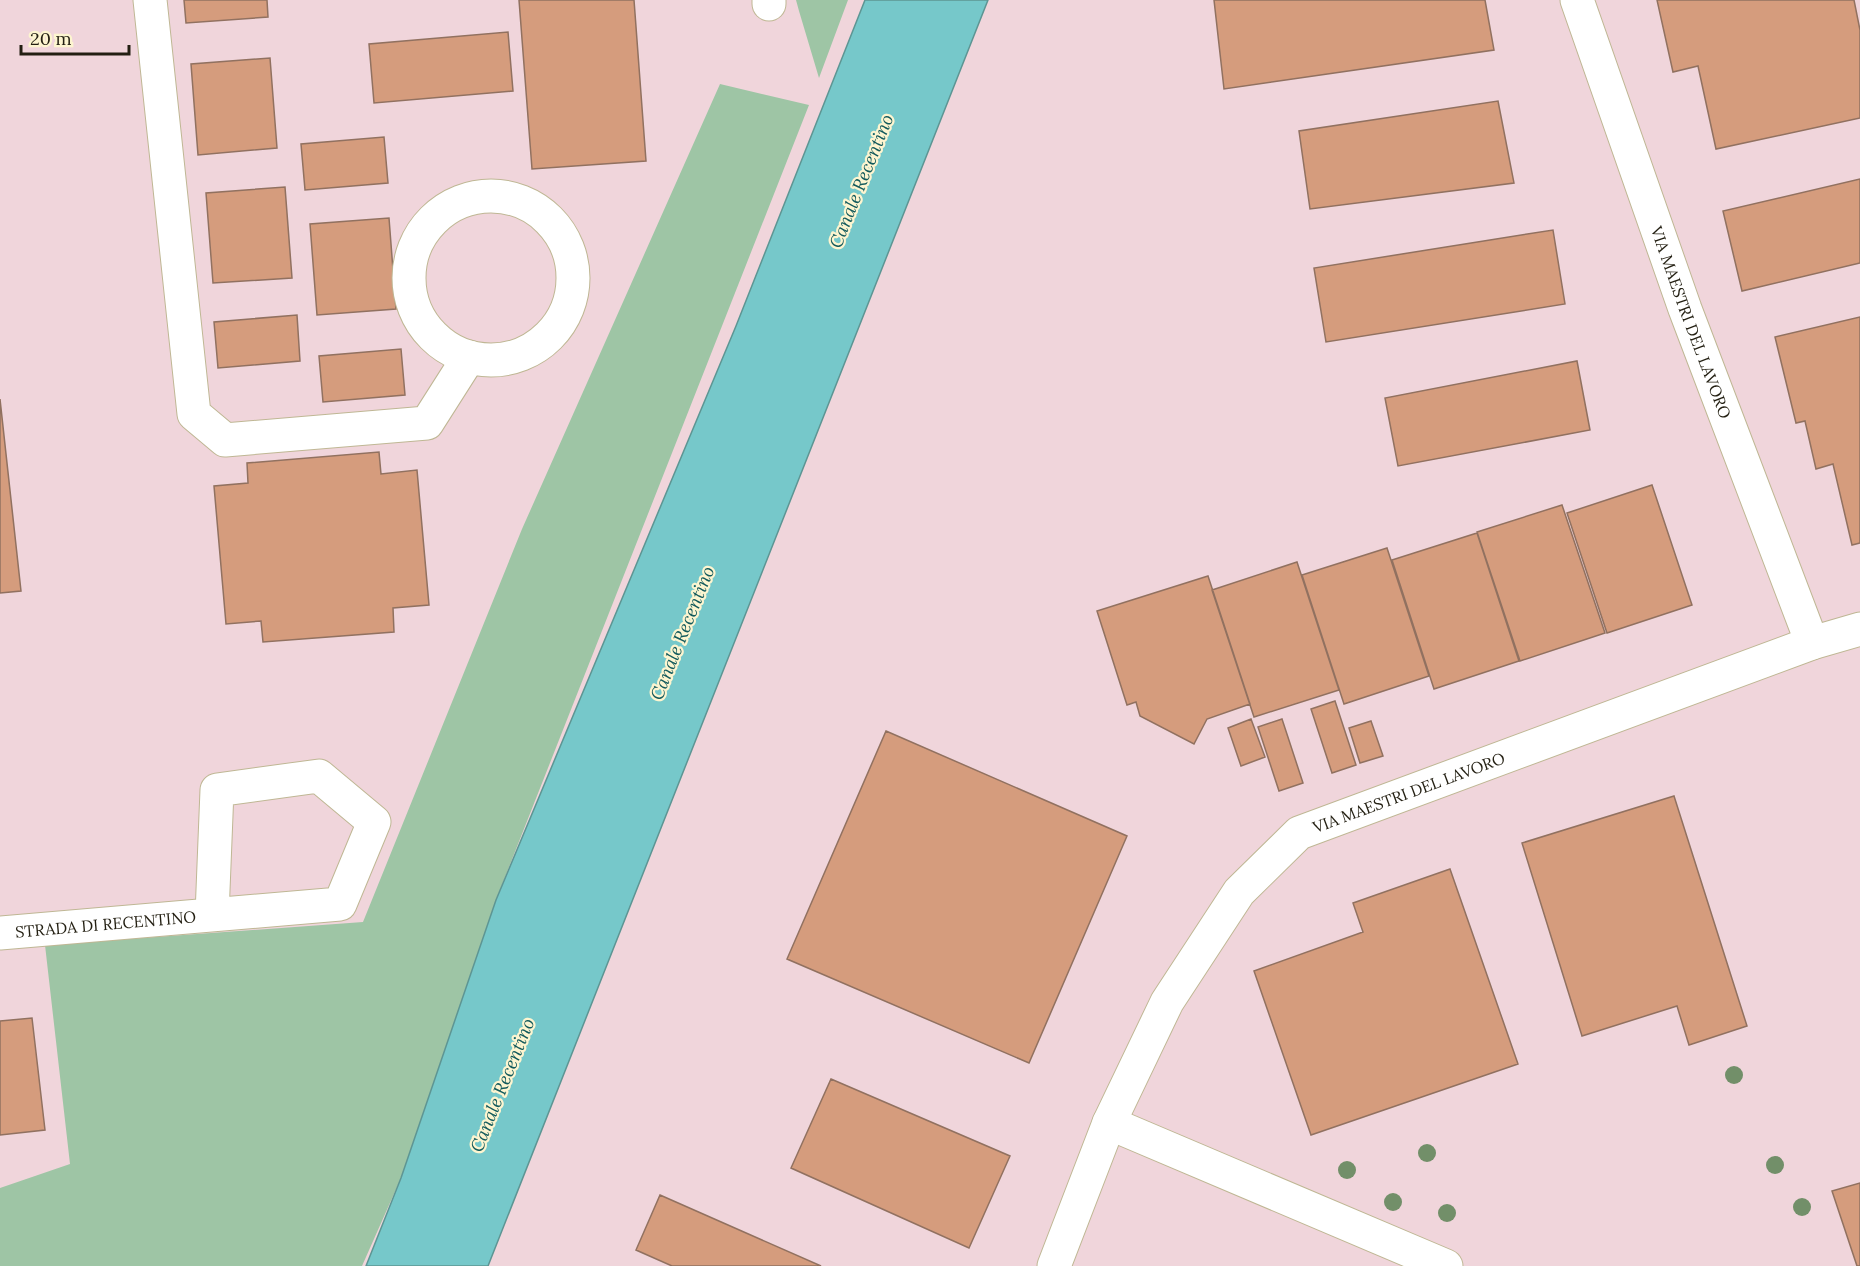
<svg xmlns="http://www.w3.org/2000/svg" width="1860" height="1266" viewBox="0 0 1860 1266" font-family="Lora,serif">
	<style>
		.industrial { fill: #f0d5db }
		.green { fill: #9ec5a5 }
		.water { fill: #76c8ca; stroke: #5d9593; stroke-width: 1.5 }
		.building { fill: #d59c7d; stroke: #917160; stroke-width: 1.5 }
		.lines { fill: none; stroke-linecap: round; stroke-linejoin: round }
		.minor-casing { stroke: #bfb794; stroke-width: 35 }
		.minor { stroke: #fff; stroke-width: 33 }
		.tree { fill: #728f69 }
		.labels { text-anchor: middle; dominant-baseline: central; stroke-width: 4.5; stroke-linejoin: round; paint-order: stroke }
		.street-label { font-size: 16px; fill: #231f12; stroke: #fdf5d0 }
		.water-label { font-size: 18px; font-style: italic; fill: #135a5c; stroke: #fdf5d0 }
	</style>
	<rect width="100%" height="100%" fill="#f0e8c4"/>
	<path class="industrial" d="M0 0H1860V1266H0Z"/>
	<path class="green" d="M796 0H848L819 78 799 11Z
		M720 84 809 105 496 900 401 1178 362 1266H0V1188L70 1164 45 945 363 922 522 529Z"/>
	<path class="water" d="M865 0H988L488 1266H366L401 1178 496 900 736 326Z"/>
	<path class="building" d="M184 0H267L268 17 186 23Z
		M519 0H634L646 161 532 169Z
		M1214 0H1485L1494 50 1224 89Z
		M1657 0H1854L1860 30V118L1716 149 1698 66 1673 72Z
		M508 32 513 91 374 103 369 44Z
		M270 58 277 148 198 155 191 64Z
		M1498 101 1514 183 1310 209 1299 131Z
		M384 137 388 183 305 190 301 144Z
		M1860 179V263L1742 291 1723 211Z
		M285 187 292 278 213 283 206 193Z
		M389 218 396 309 317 315 310 224Z
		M1553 230 1565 304 1326 342 1314 268Z
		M297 315 300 361 218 368 214 322Z
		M1860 317V543L1852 545 1833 464 1816 469 1805 421 1796 423 1775 337Z
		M401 349 405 395 323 402 319 356Z
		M1577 361 1590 430 1398 466 1385 398Z
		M0 399 21 591 0 593Z
		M379 452 381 474 417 470 429 605 393 608 394 632 263 642 261 621 226 624 214 486 248 483 247 463Z
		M1652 485 1692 605 1607 633 1567 513Z
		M1562 505 1605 633 1520 661 1477 532Z
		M1477 533 1519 661 1434 689 1392 560Z
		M1387 548 1429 676 1344 704 1302 575Z
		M1297 562 1339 690 1254 717 1212 590Z
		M1208 576 1250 704 1207 719 1194 744 1140 716 1136 702 1127 705 1097 611Z
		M1335 701 1356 765 1332 773 1311 709Z
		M1251 719 1265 757 1241 766 1228 728Z
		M1282 719 1303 783 1279 791 1258 727Z
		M1371 721 1383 756 1360 763 1349 728Z
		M886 731 1127 836 1029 1063 787 959Z
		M1674 796 1747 1026 1689 1045 1677 1006 1582 1036 1522 843Z
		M1450 869 1518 1064 1311 1135 1254 971 1363 932 1353 903Z
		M32 1018 45 1130 0 1135V1021Z
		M831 1079 1010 1156 969 1248 791 1168Z
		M1860 1183V1266H1857L1832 1191Z
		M660 1195 821 1266H672L636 1250Z"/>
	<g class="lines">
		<defs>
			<g id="minor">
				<path d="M150 0 194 414 225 440 427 423 469 357"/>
				<path d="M769 0V4"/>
				<path id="s1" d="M1577 0 1685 309 1812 643"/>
				<circle cx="491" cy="278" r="82"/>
				<path id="s2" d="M0 933 340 904 374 822 319 776 217 790 212 915"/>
				<path d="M1109 1123 1446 1266"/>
				<path id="s3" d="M1054 1266 1109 1123 1167 1002 1239 892 1299 833 1812 643 1860 629"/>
			</g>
		</defs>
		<use href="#minor" class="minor-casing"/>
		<use href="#minor" class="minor"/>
	</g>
	<g class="tree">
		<circle cx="1734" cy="1075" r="9"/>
		<circle cx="1427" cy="1153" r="9"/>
		<circle cx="1775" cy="1165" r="9"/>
		<circle cx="1347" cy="1170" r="9"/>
		<circle cx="1393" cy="1202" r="9"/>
		<circle cx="1802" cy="1207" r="9"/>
		<circle cx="1447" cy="1213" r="9"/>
	</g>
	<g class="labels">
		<g class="street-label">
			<text stroke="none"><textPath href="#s1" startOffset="342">VIA MAESTRI DEL LAVORO</textPath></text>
			<text stroke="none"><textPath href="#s3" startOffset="620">VIA MAESTRI DEL LAVORO</textPath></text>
			<text stroke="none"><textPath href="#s2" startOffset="106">STRADA DI RECENTINO</textPath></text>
		</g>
		<g class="water-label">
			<text transform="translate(861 181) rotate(-68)">Canale Recentino</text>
			<text transform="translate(682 633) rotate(-68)">Canale Recentino</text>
			<text transform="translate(502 1085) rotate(-68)">Canale Recentino</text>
		</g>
	</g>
	<path d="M21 45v9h108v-9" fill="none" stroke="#231f12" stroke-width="3"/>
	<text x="30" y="45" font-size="18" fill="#231f12" stroke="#fdf5d0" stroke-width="4.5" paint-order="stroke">20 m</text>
</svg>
